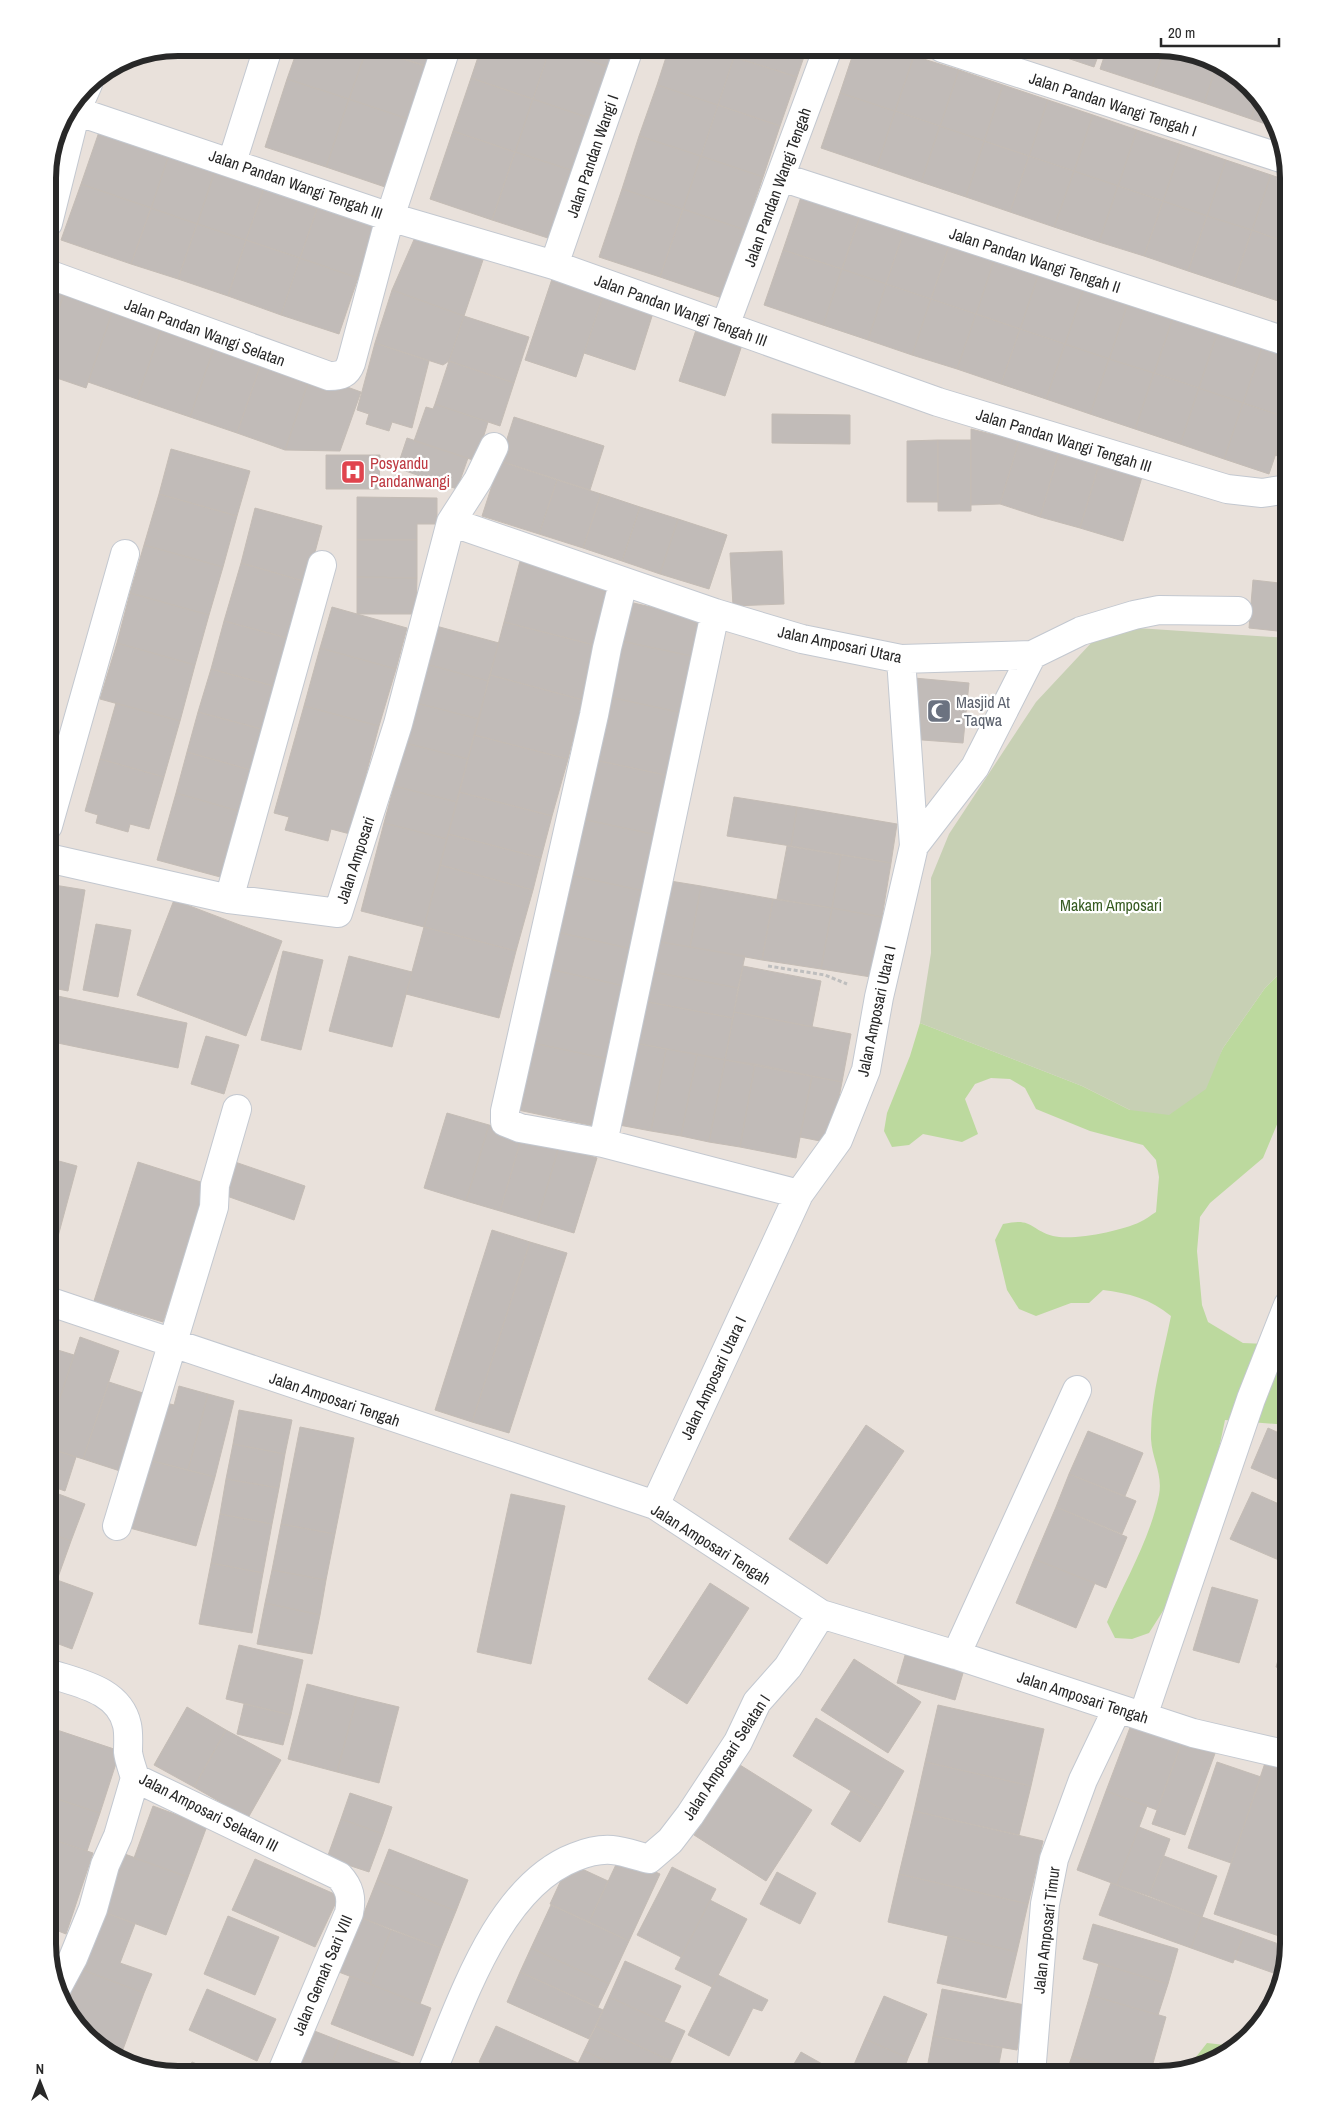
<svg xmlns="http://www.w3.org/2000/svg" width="1336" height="2122" viewBox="0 0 1336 2122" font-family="'Archivo Narrow',sans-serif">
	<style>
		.green { fill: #bcd99e }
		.cemetery { fill: #c7d0b4 }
		.building { fill: #c1bbb8; stroke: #c4bcb5 }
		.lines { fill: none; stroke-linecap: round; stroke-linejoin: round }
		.minor-casing { stroke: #c3c8d0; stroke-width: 30 }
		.path { stroke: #bebebe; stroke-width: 3; stroke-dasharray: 4 2.5; stroke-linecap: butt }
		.minor { stroke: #fff; stroke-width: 28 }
		.labels { text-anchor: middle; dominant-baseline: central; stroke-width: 4.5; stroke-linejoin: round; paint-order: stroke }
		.street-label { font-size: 16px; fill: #282828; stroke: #fff }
		.health-label { font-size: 16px; fill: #be3a42; stroke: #fff; text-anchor: start }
		.worship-label { font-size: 16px; fill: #5b616d; stroke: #fff; text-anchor: start }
		.park-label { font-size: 16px; fill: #375b22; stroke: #fff }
		.rim { fill: none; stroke: #282828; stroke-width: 6 }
	</style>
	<rect width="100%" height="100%" fill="#e9e1db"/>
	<path class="green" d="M1288 965V1098L1263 1158 1210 1203 1200 1217 1197 1251 1202 1305 1208 1322 1243 1343 1288 1345V1425L1225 1420 1209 1496 1186 1548 1168 1603 1149 1633 1132 1639 1115 1638 1107 1622C1125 1581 1150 1539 1159 1495 1163 1474 1152 1459 1151 1439 1150 1398 1163 1356 1171 1316 1151 1299 1128 1293 1103 1290L1089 1303H1071L1036 1316 1019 1309 1007 1290 995 1240 1003 1224C1033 1217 1029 1229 1053 1236 1073 1241 1121 1231 1140 1222 1145 1220 1151 1215 1156 1212L1159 1177 1156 1160 1143 1145 1090 1131 1036 1109 1025 1088 1010 1079 991 1078 975 1084 965 1099 978 1134 962 1142 923 1134 909 1145 892 1147 884 1131 887 1113 910 1056 920 1023 1082 1086 1130 1110 1215 1064 1223 1048 1265 988Z
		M1240 2040 1216 2061 1188 2067 1207 2043 1225 2045Z"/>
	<path class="cemetery" d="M1107 626 1288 638V965L1265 988 1223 1048 1206 1089 1169 1115 1130 1110 1082 1086 920 1023 931 953V878L949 834 1036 702Z"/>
	<path class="building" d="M298 48H367L349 99 287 79Z
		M367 48 429 67 411 120 349 99Z
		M371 48H435L429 67Z
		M481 48H550L533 99 471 78Z
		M550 48 612 68 595 120 533 99Z
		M550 48H619L612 68Z
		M669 48H707L734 57 718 105 657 85Z
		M707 48H738L734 57Z
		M738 48H807L797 77 734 57Z
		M855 48H890L914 56 895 111 840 93Z
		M1051 48H1101L1094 67 1049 52Z
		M1107 48H1165L1152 86 1100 69Z
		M1165 48 1217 65 1204 103 1152 86Z
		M914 56 959 70 940 126 895 111Z
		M734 57 797 77 780 126 718 105Z
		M1217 65 1230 69 1257 100 1251 119 1204 103Z
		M959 70 1003 85 984 141 940 126Z
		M471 78 533 99 515 152 453 131Z
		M287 79 349 99 326 167 265 147Z
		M657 85 718 105 701 156 639 136Z
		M1003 85 1048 100 1029 156 984 141Z
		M840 93 895 111 877 167 821 148Z
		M349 99 411 120 388 188 326 167Z
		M533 99 595 120 577 172 515 152Z
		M1048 100 1093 115 1074 171 1029 156Z
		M1257 100 1275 120 1277 128 1251 119Z
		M718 105 780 126 763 177 701 156Z
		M895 111 940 126 921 182 877 167Z
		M1093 115 1137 130 1118 186 1074 171Z
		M940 126 984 141 966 197 921 182Z
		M100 129 170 152 151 208 81 184Z
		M1137 130 1182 145 1163 201 1118 186Z
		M453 131 515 152 492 220 430 199Z
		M639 136 701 156 683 209 622 189Z
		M984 141 1029 156 1010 212 966 197Z
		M1182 145 1226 160 1207 216 1163 201Z
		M170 152 216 168 197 224 151 208Z
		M515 152 577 172 554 240 492 220Z
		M701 156 763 177 745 230 683 209Z
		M1029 156 1074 171 1054 227 1010 212Z
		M1226 160 1271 175 1252 230 1207 216Z
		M216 168 265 185 246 240 197 224Z
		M1074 171 1118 186 1099 242 1054 227Z
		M1271 175 1288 181V243L1252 230Z
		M81 184 151 208 131 264 61 240Z
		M265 185 319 203 300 258 246 240Z
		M1118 186 1163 201 1144 256 1099 242Z
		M622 189 683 209 660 277 599 257Z
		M802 194 861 213 842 269 783 250Z
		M1163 201 1207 216 1188 271 1144 256Z
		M319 203 377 222 358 278 300 258Z
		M151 208 197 224 178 279 131 264Z
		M683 209 745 230 722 298 660 277Z
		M861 213 905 228 886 284 842 269Z
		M1207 216 1252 230 1233 286 1188 271Z
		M197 224 246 240 228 296 178 279Z
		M905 228 950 243 931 299 886 284Z
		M1252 230 1288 243V269L1278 301 1233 286Z
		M416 235 484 257 464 316 392 290Z
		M246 240 300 258 281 315 228 296Z
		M950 243 995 258 976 314 931 299Z
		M783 250 842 269 823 325 764 305Z
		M300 258 358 278 339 334 281 315Z
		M995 258 1039 273 1020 329 976 314Z
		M842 269 886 284 868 340 823 325Z
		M1288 269V304L1278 301Z
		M1039 273 1084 288 1065 344 1020 329Z
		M552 279 603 296 576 377 525 360Z
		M886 284 931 299 912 355 868 340Z
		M48 285 65 290 48 342Z
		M1084 288 1128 303 1109 359 1065 344Z
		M65 290 114 307 86 388 48 375V342Z
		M392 290 464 316 449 361 443 365 375 343Z
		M603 296 653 313 635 370 584 353Z
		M931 299 976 314 957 369 912 355Z
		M1128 303 1173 318 1154 373 1109 359Z
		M114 307 163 324 137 399 88 382Z
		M976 314 1020 329 1001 384 957 369Z
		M464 316 529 337 514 383 449 361Z
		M1173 318 1217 333 1199 388 1154 373Z
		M163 324 216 342 190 417 137 399Z
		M697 327 743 342 725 396 679 381Z
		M1020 329 1065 344 1046 399 1001 384Z
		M1217 333 1262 348 1243 403 1199 388Z
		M216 342 263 358 237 433 190 417Z
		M375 343 429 361 412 428 392 422 389 431 366 424 369 414 357 410Z
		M1065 344 1109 359 1090 414 1046 399Z
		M1262 348 1288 357V418L1243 403Z
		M263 358 311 374 285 450 237 433Z
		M1109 359 1154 373 1135 429 1090 414Z
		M449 361 514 383 500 426 435 404Z
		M1154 373 1199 388 1180 444 1135 429Z
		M311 374 361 392 340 451 285 450Z
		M1199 388 1243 403 1224 459 1180 444Z
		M1243 403 1288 418 1269 474 1224 459Z
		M435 404 488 422 476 461 414 441 426 407 433 409Z
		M772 414 850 415V444L772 443Z
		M514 417 604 446 590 490 500 461Z
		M1288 418V460L1275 455Z
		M971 429 1019 441 1000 504 971 505Z
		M407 438 468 458 457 489 397 468Z
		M938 440V502H907V441Z
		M938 440H971V511H938Z
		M1019 441 1059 452 1040 517 1000 504Z
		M171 449 250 471 237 516 159 494Z
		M1059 452 1099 464 1080 528 1040 517Z
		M326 455H380L379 489H326Z
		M500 461 557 480 539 534 482 516Z
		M1099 464 1142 477 1123 541 1080 528Z
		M557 480 601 494 583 548 539 534Z
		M159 494 237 516 223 567 144 545Z
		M601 494 640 507 622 561 583 548Z
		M357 497 437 498V524H417V540H357Z
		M640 507 678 519 660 574 622 561Z
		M255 508 322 526 307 582 241 563Z
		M678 519 727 535 709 589 660 574Z
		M357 540H417V578L357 577Z
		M144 545 223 567 209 615 130 593Z
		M782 551 784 604 733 606 730 553Z
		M520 561 613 585 598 646 504 622Z
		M241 563 307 582 291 639 224 621Z
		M357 577 417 578 416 614H357Z
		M1253 580 1288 584 1287 632 1249 628Z
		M130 593 209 615 195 665 117 643Z
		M629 602 704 619 696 657 621 641Z
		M332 607 407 628 396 669 320 648Z
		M224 621 291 639 277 687 211 669Z
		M504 622 598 646 583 700 490 675Z
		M436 626 499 643 488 681 426 664Z
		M621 641 696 657 683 713 609 697Z
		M117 643 195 665 180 721 100 699Z
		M320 648 396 669 379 726 304 706Z
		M426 664 488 681 479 719 416 703Z
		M211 669 277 687 265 730 198 712Z
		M490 675 583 700 568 759 474 735Z
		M914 678 969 683 963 743 909 739Z
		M609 697 683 713 670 776 595 760Z
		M116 703 180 721 164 777 100 759Z
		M416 703 479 719 468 759 405 743Z
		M304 706 379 726 350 834 331 829 328 841 285 830 289 817 274 813Z
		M198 712 265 730 254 771 187 752Z
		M474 735 568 759 552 816 459 792Z
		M405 743 468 759 457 802 394 786Z
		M187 752 254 771 242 812 176 793Z
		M100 759 164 777 149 829 130 824 128 832 96 823 98 815 85 811Z
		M595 760 670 776 657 835 582 819Z
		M394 786 457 802 447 839 384 823Z
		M459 792 552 816 541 858 448 834Z
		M176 793 242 812 224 878 157 860Z
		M734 797 797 807 791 846 727 836Z
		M797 807 897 824 891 863 791 846Z
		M582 819 657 835 644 891 570 875Z
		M384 823 447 839 424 927 361 911Z
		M448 834 541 858 533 890 440 865Z
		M787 846 841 855 832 908 777 899Z
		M841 855 891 863 882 917 832 908Z
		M440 865 533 890 516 951 424 927Z
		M570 875 644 891 632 949 557 932Z
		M664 880 701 886 690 947 654 941Z
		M48 884 85 890 68 991 48 987Z
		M701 886 773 899 762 960 690 947Z
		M773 899 832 908 821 969 762 960Z
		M174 900 282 941 246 1036 137 995Z
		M832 908 882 917 871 977 821 969Z
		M96 924 131 930 118 997 83 990Z
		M424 927 516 951 499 1018 406 994Z
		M557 932 632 949 624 986 549 969Z
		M655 941 745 956 738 988 648 971Z
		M283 951 323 960 301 1050 261 1040Z
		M349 956 412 972 392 1047 329 1031Z
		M743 966 821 981 812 1027 734 1012Z
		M549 969 624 986 608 1059 533 1043Z
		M648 971 738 988 733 1018 643 1001Z
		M48 994 187 1023 178 1068 48 1041Z
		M643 1001 733 1018 725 1060 635 1043Z
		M734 1012 851 1034 842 1082 725 1060Z
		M206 1036 239 1045 224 1094 191 1084Z
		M533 1043 608 1059 594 1126 518 1110Z
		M635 1043 666 1049 651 1131 619 1125Z
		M666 1049 697 1054 681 1136 651 1131Z
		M697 1054 725 1060 709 1142 681 1136Z
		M725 1060 755 1064 740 1147 709 1142Z
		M755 1064 812 1076 796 1158 740 1147Z
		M812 1076 842 1082 830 1143 800 1137Z
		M447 1113 489 1125 466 1201 424 1188Z
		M489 1125 522 1136 500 1211 466 1201Z
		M522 1136 559 1146 537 1222 500 1211Z
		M48 1144 52 1145 48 1158 77 1166 56 1244 48 1242Z
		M559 1146 597 1158 574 1233 537 1222Z
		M138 1162 207 1184 163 1322 94 1301Z
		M235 1162 305 1186 294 1220 224 1195Z
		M492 1230 530 1242 472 1422 435 1410Z
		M530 1242 567 1253 509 1433 472 1422Z
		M80 1337 119 1351 83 1459 48 1448V1434Z
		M48 1347 74 1355 52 1422 48 1420Z
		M109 1382 146 1394 120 1471 83 1459Z
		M179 1386 208 1394 188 1470 144 1459 159 1401 174 1405Z
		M208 1394 234 1401 215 1477 188 1470Z
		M239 1410 292 1420 285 1454 233 1444Z
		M866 1425 904 1451 827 1564 789 1539Z
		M300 1427 354 1438 335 1534 281 1524Z
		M1268 1428 1288 1437V1484L1251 1468Z
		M1088 1431 1143 1453 1125 1496 1069 1474Z
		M233 1444 285 1454 279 1488 226 1479Z
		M48 1448 76 1457 65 1491 48 1485Z
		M144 1459 215 1477 196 1546 126 1527Z
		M1069 1474 1136 1501 1122 1534 1056 1507Z
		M226 1479 279 1488 272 1524 220 1514Z
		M48 1490 85 1504 71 1541 48 1533Z
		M1252 1492 1288 1508V1564L1230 1539Z
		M511 1494 565 1506 531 1664 477 1652Z
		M1056 1507 1127 1537 1106 1588 1034 1559Z
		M220 1514 272 1524 263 1573 211 1563Z
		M281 1524 335 1534 326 1580 272 1570Z
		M48 1533 71 1541 57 1580 48 1577Z
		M1034 1559 1095 1583 1076 1628 1016 1603Z
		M211 1563 263 1573 252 1633 199 1624Z
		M272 1570 326 1580 320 1615 265 1603Z
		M48 1577 57 1580 48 1605Z
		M57 1580 93 1593 72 1649 48 1640V1605Z
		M710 1583 749 1608 687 1704 648 1679Z
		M1212 1587 1258 1600 1239 1663 1193 1650Z
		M265 1603 320 1615 312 1654 257 1644Z
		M1288 1626V1671L1276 1667Z
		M239 1645 303 1660 291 1715 226 1699Z
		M908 1645 966 1663 955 1700 897 1683Z
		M854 1659 921 1702 888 1753 821 1710Z
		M307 1684 357 1697 337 1772 288 1759Z
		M357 1697 399 1707 379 1783 337 1772Z
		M244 1704 291 1715 283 1745 237 1734Z
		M938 1705 1044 1729 1031 1786 925 1762Z
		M187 1707 226 1730 194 1787 154 1765Z
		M1134 1717 1184 1736 1157 1810 1106 1791Z
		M816 1718 904 1771 881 1809 793 1756Z
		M48 1727 120 1751 100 1813 48 1796Z
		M226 1730 281 1760 248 1818 194 1787Z
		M1184 1736 1217 1748 1185 1835 1152 1824Z
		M1267 1757 1288 1764V1939L1214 1914Z
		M925 1762 1031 1786 1019 1835 914 1811Z
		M1217 1762 1261 1777 1231 1863 1188 1848Z
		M740 1765 812 1810 766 1881 694 1835Z
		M851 1791 881 1809 860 1842 831 1824Z
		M1106 1791 1147 1806 1117 1885 1077 1870Z
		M350 1793 392 1807 383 1834 341 1819Z
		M57 1799 100 1813 87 1851 48 1838V1826Z
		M153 1806 207 1826 188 1877 134 1858Z
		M914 1811 1043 1841 1028 1904 899 1874Z
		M341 1819 383 1834 369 1872 327 1858Z
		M1139 1827 1170 1839 1149 1896 1117 1885Z
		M48 1838 93 1853 66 1934 48 1927Z
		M389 1849 468 1880 456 1911 377 1880Z
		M122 1853 188 1877 166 1935 101 1911Z
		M620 1856 660 1874 629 1941 589 1922Z
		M1164 1856 1217 1876 1202 1917 1149 1896Z
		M255 1859 339 1896 315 1947 232 1910Z
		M569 1863 608 1881 589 1922 550 1904Z
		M672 1867 716 1889 681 1957 637 1935Z
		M777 1872 816 1893 800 1924 760 1904Z
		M899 1874 1028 1904 1017 1952 888 1922Z
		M377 1880 456 1911 441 1948 362 1918Z
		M1111 1883 1202 1917 1191 1948 1099 1915Z
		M710 1900 747 1919 712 1987 675 1969Z
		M551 1905 629 1941 609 1984 531 1948Z
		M101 1911 135 1924 120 1963 152 1974 144 1993 80 1969Z
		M352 1914 391 1930 370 1984 331 1969Z
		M228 1916 279 1937 255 1995 204 1974Z
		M1202 1917 1245 1932 1233 1963 1191 1948Z
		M1093 1924 1178 1949 1168 1984 1083 1959Z
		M391 1930 441 1948 420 2004 370 1984Z
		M1245 1932 1287 1947 1279 1975 1234 1959Z
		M48 1933 56 1937 49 1951 48 1943Z
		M948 1936 1017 1952 1006 1998 937 1983Z
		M531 1948 609 1984 598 2007 520 1972Z
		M625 1961 681 1986 664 2022 609 1997Z
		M1099 1963 1168 1984 1158 2015 1090 1995Z
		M80 1969 144 1993 122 2052 97 2043 66 2007Z
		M520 1972 603 2010 589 2039 507 2002Z
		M718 1975 768 2000 762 2011 753 2008 729 2056 688 2035Z
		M350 1976 431 2008 413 2056 331 2024Z
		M207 1989 276 2019 257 2061 189 2030Z
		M942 1989 1025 2005 1017 2050 933 2036Z
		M1090 1995 1166 2017 1150 2074H1136L1072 2056Z
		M884 1996 927 2014 908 2058 865 2039Z
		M609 1997 685 2031 671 2061 596 2026Z
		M496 2026 578 2063 573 2074H505L479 2062Z
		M596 2026 671 2061 664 2074H635L584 2051Z
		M312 2030 340 2041 328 2074H294Z
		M933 2036 1002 2048 997 2074H926Z
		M865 2039 908 2058 904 2069 918 2074H850Z
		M340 2041 372 2053 364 2074H328Z
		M97 2043 122 2052 120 2057 106 2053Z
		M584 2051 635 2074H573Z
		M801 2052 840 2074H788Z
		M372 2053 400 2063 395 2074H364Z
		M1072 2056 1136 2074H1066Z
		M192 2062 221 2074H186Z
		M400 2063 427 2074H395Z"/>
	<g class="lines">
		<defs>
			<path id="minor" d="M942 48 1284 159
				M76 111 390 217 554 265 938 402 1227 489 1262 493 1288 489
				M232 162 268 48
				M781 177 1288 342
				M48 223 76 111 88 84
				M554 265 629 48
				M48 274 329 376C341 376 347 374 351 363L390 217 446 48
				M725 326 828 48
				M451 522 715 613 802 639 901 659 1032 655 1081 631 1134 615 1159 610 1238 611
				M623 583 607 648 594 715 505 1111V1122L520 1128 603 1143 799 1194
				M901 659 914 846
				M48 826 125 554
				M48 858 229 899 338 913 398 724 451 522 478 480 494 447
				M229 899 322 565
				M603 1143 715 613
				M48 1301 655 1505 821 1614 956 1655 1193 1733 1288 1755
				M655 1505 799 1194 838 1140 866 1070 879 997 914 846 975 767 1032 655
				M117 1526 214 1207 215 1185 237 1109
				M956 1655 1077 1390
				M48 1673C77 1683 119 1689 127 1725 129 1734 128 1743 128 1752 129 1761 133 1770 135 1778L339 1876C350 1888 352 1898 349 1913L281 2074
				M1143 1716 1251 1399 1288 1305
				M58 1986 73 1958 93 1909 105 1865 118 1836 135 1778
				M431 2074C461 2004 497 1887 575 1857 585 1853 600 1849 612 1850 624 1851 637 1856 649 1859L670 1841 690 1815 738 1742 757 1702 788 1667 821 1614
				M1031 2074 1045 1904 1054 1859 1083 1780 1117 1709"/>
		</defs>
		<use href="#minor" class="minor-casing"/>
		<path class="path" d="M768 966 825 975 847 984"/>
		<use href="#minor" class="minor"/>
	</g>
	<defs>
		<symbol id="hospital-square" viewBox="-11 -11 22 22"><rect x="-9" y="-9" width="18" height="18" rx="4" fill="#e0444e" stroke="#fff"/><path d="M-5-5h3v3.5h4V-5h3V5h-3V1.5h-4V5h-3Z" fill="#fff"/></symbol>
		<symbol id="mosque-square" viewBox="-11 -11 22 22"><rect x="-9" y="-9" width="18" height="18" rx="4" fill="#6b7280" stroke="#fff"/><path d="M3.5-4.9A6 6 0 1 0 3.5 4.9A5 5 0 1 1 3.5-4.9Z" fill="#fff"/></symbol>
	</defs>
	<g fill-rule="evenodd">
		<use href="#hospital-square" x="339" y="458" width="28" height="28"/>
		<use href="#mosque-square" x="925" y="697" width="28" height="28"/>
	</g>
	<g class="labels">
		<g class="street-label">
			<text transform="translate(1113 104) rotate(18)">Jalan Pandan Wangi Tengah I</text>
			<text transform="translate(592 156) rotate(-71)">Jalan Pandan Wangi I</text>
			<text transform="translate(296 184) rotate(19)">Jalan Pandan Wangi Tengah III</text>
			<text transform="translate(777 187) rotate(-70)">Jalan Pandan Wangi Tengah</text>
			<text transform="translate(1035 260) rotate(18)">Jalan Pandan Wangi Tengah II</text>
			<text transform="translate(681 310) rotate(20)">Jalan Pandan Wangi Tengah III</text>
			<text transform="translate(205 332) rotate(20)">Jalan Pandan Wangi Selatan</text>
			<text transform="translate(1064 440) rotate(17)">Jalan Pandan Wangi Tengah III</text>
			<text transform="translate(840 644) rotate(12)">Jalan Amposari Utara</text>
			<text transform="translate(355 860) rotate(-72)">Jalan Amposari</text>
			<text transform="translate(876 1011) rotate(-78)">Jalan Amposari Utara I</text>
			<text transform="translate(713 1378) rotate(-65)">Jalan Amposari Utara I</text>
			<text transform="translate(335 1399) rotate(19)">Jalan Amposari Tengah</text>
			<text transform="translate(711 1544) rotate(32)">Jalan Amposari Tengah</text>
			<text transform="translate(1083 1697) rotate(18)">Jalan Amposari Tengah</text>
			<text transform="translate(726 1757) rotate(-57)">Jalan Amposari Selatan I</text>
			<text transform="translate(209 1812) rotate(27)">Jalan Amposari Selatan III</text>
			<text transform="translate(1046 1930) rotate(-83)">Jalan Amposari Timur</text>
			<text transform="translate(322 1975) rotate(-67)">Jalan Gemah Sari VIII</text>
		</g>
		<g class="health-label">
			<text x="370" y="463">Posyandu<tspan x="370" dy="18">Pandanwangi</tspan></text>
		</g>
		<g class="worship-label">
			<text x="956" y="702">Masjid At<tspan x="956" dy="18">- Taqwa</tspan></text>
		</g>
		<g class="park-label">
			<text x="1111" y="905">Makam Amposari</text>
		</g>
	</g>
	<path d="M0 0H1336V2122H0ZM178 56H1158A122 122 0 0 1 1280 178V1944A122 122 0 0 1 1158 2066H178A122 122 0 0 1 56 1944V178A122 122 0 0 1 178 56Z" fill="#fff" fill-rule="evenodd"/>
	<path class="rim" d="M178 56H1158A122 122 0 0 1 1280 178V1944A122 122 0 0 1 1158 2066H178A122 122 0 0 1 56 1944V178A122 122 0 0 1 178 56Z"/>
	<g transform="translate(40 2082)" stroke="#ffffff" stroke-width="4" paint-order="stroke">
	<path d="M0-4L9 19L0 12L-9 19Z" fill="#282828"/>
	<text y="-8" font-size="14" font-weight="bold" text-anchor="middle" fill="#282828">N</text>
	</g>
	<path d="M1161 38v8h118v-8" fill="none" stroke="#282828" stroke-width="2.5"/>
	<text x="1168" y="38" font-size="15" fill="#282828" stroke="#ffffff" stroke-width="4" paint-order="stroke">20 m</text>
</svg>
